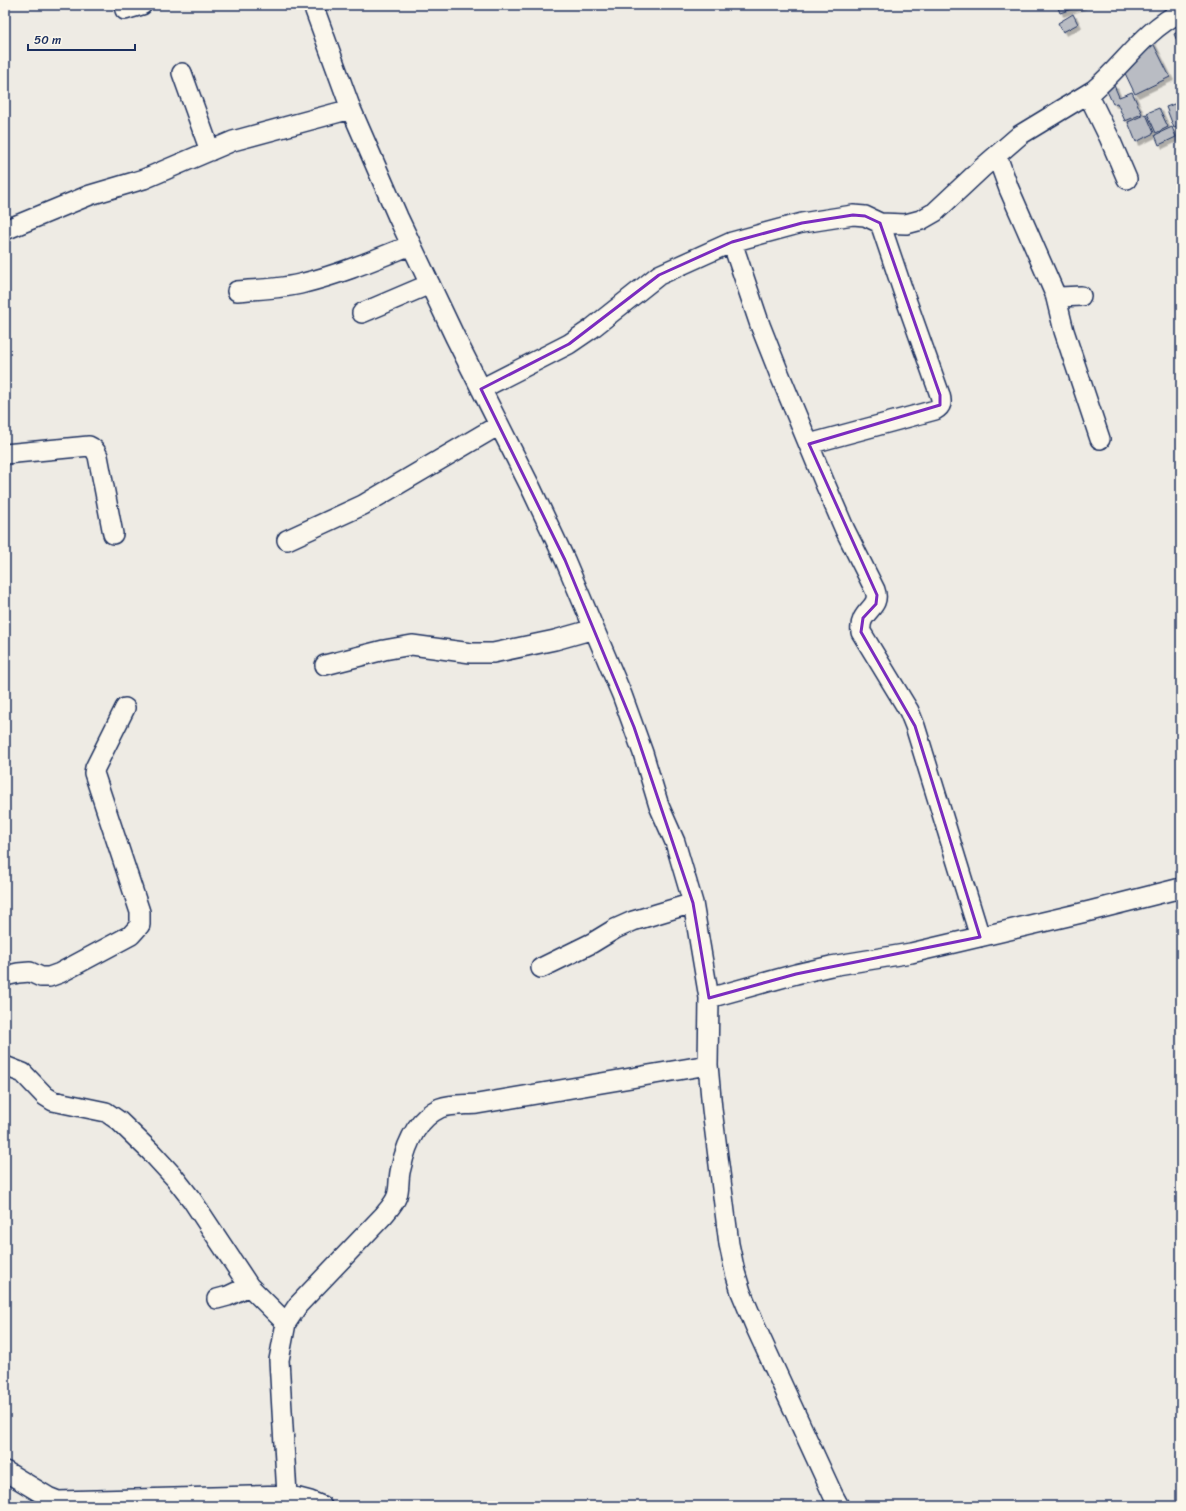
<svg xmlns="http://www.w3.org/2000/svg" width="1186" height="1511" viewBox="0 0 1186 1511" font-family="Sriracha,sans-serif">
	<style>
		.building { fill: #b9bcc3; stroke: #1b2f5e; filter: url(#shadow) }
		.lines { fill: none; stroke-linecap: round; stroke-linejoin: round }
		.minor-casing { stroke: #1b2f5e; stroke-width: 22 }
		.minor { stroke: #fbf7ec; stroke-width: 19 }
		.marked { fill: none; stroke: #7b2cbf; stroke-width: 3; stroke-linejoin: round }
	</style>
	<defs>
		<filter id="shadow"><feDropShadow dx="3.5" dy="3.5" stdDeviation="0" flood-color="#0004"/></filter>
	</defs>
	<rect width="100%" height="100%" fill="#eeebe4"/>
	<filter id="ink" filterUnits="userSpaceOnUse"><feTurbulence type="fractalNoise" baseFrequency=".025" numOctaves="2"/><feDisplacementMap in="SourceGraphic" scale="8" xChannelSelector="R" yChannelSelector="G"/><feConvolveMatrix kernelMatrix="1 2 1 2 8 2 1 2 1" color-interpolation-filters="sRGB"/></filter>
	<g filter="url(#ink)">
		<path class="building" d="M1057 5H1083L1060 13Z
			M1073 14 1078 24 1063 32 1058 23Z
			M1181 30V47H1180L1174 34Z
			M1152 41 1170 77 1135 94 1123 69Z
			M1114 85 1119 97 1132 92 1142 114 1125 121 1117 103 1113 104 1106 89Z
			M1177 103 1181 112V125L1174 128 1166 107Z
			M1159 108 1168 127 1156 133 1147 113Z
			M1146 114 1154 133 1136 142 1128 122Z
			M1172 127 1176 137 1159 145 1155 135Z"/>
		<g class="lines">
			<defs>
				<path id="minor" d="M313 5 351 109 398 217 455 337 531 488 565 560 622 695 643 753 659 806 675 842 693 903 709 998
					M125 10 142 5
					M182 73 210 151
					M1088 94 1109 137 1127 179
					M997 156 1009 189 1055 294 1060 297 1081 296
					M5 230 90 195 144 179 233 141 351 109
					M732 242 760 325 779 373 826 486 845 530 875 590C882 609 858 610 861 632L909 711 915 726 980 937
					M237 291C259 289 282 289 304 283 341 274 376 259 411 245
					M1055 294 1064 331 1100 439
					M362 313 430 284
					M481 389 569 344 591 329 659 275 732 242 802 223 853 215 865 216 880 223 906 224 921 220 935 212 982 168 1020 135 1094 90C1124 64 1145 30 1181 12
					M809 444 935 410C942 406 942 402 940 395L903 291 880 223
					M5 454 89 446C94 448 96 451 98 456L113 534
					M287 540 363 505 499 425
					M325 665 384 650 412 645 471 653H493L555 640 594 629
					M541 968 592 943 615 929 633 921 693 903
					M5 976 18 973 30 972 41 977H49L60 973 131 935 140 925V912L94 773 95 768 125 708
					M5 1066 23 1073 45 1096 53 1101 106 1112 119 1121 151 1152 174 1177 192 1200 249 1286 286 1323
					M217 1299 228 1296 249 1286
					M5 1471 48 1497 58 1501 287 1495 310 1501 322 1506
					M287 1495 279 1360 286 1323 298 1305 383 1216C388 1210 394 1204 397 1196 400 1187 398 1177 401 1168 406 1145 416 1119 440 1108 451 1104 465 1105 477 1104L708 1065
					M839 1506 833 1495 756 1328 741 1292 735 1272 729 1244 712 1109 708 1065 709 998 796 974 831 966 911 953 1090 911 1181 888"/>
			</defs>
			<use href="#minor" class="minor-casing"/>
			<use href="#minor" class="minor"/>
		</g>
	</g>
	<path class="marked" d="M853 215 865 216 880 223 940 395V405L809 444 877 595 876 604 863 618 861 632 915 726 980 937 796 974 709 998 693 903 634 727 565 560 481 389 569 344 659 275 732 242 802 223Z"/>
	<rect width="1186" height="1511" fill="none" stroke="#fbf7ec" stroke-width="20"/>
	<rect x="10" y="10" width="1166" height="1491" fill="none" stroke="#1b2f5e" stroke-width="1.5" filter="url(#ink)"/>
	<path d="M28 44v6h107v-6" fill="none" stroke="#1b2f5e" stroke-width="2"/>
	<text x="34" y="44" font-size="12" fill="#1b2f5e" stroke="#fbf7ec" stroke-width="3" paint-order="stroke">50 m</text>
</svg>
